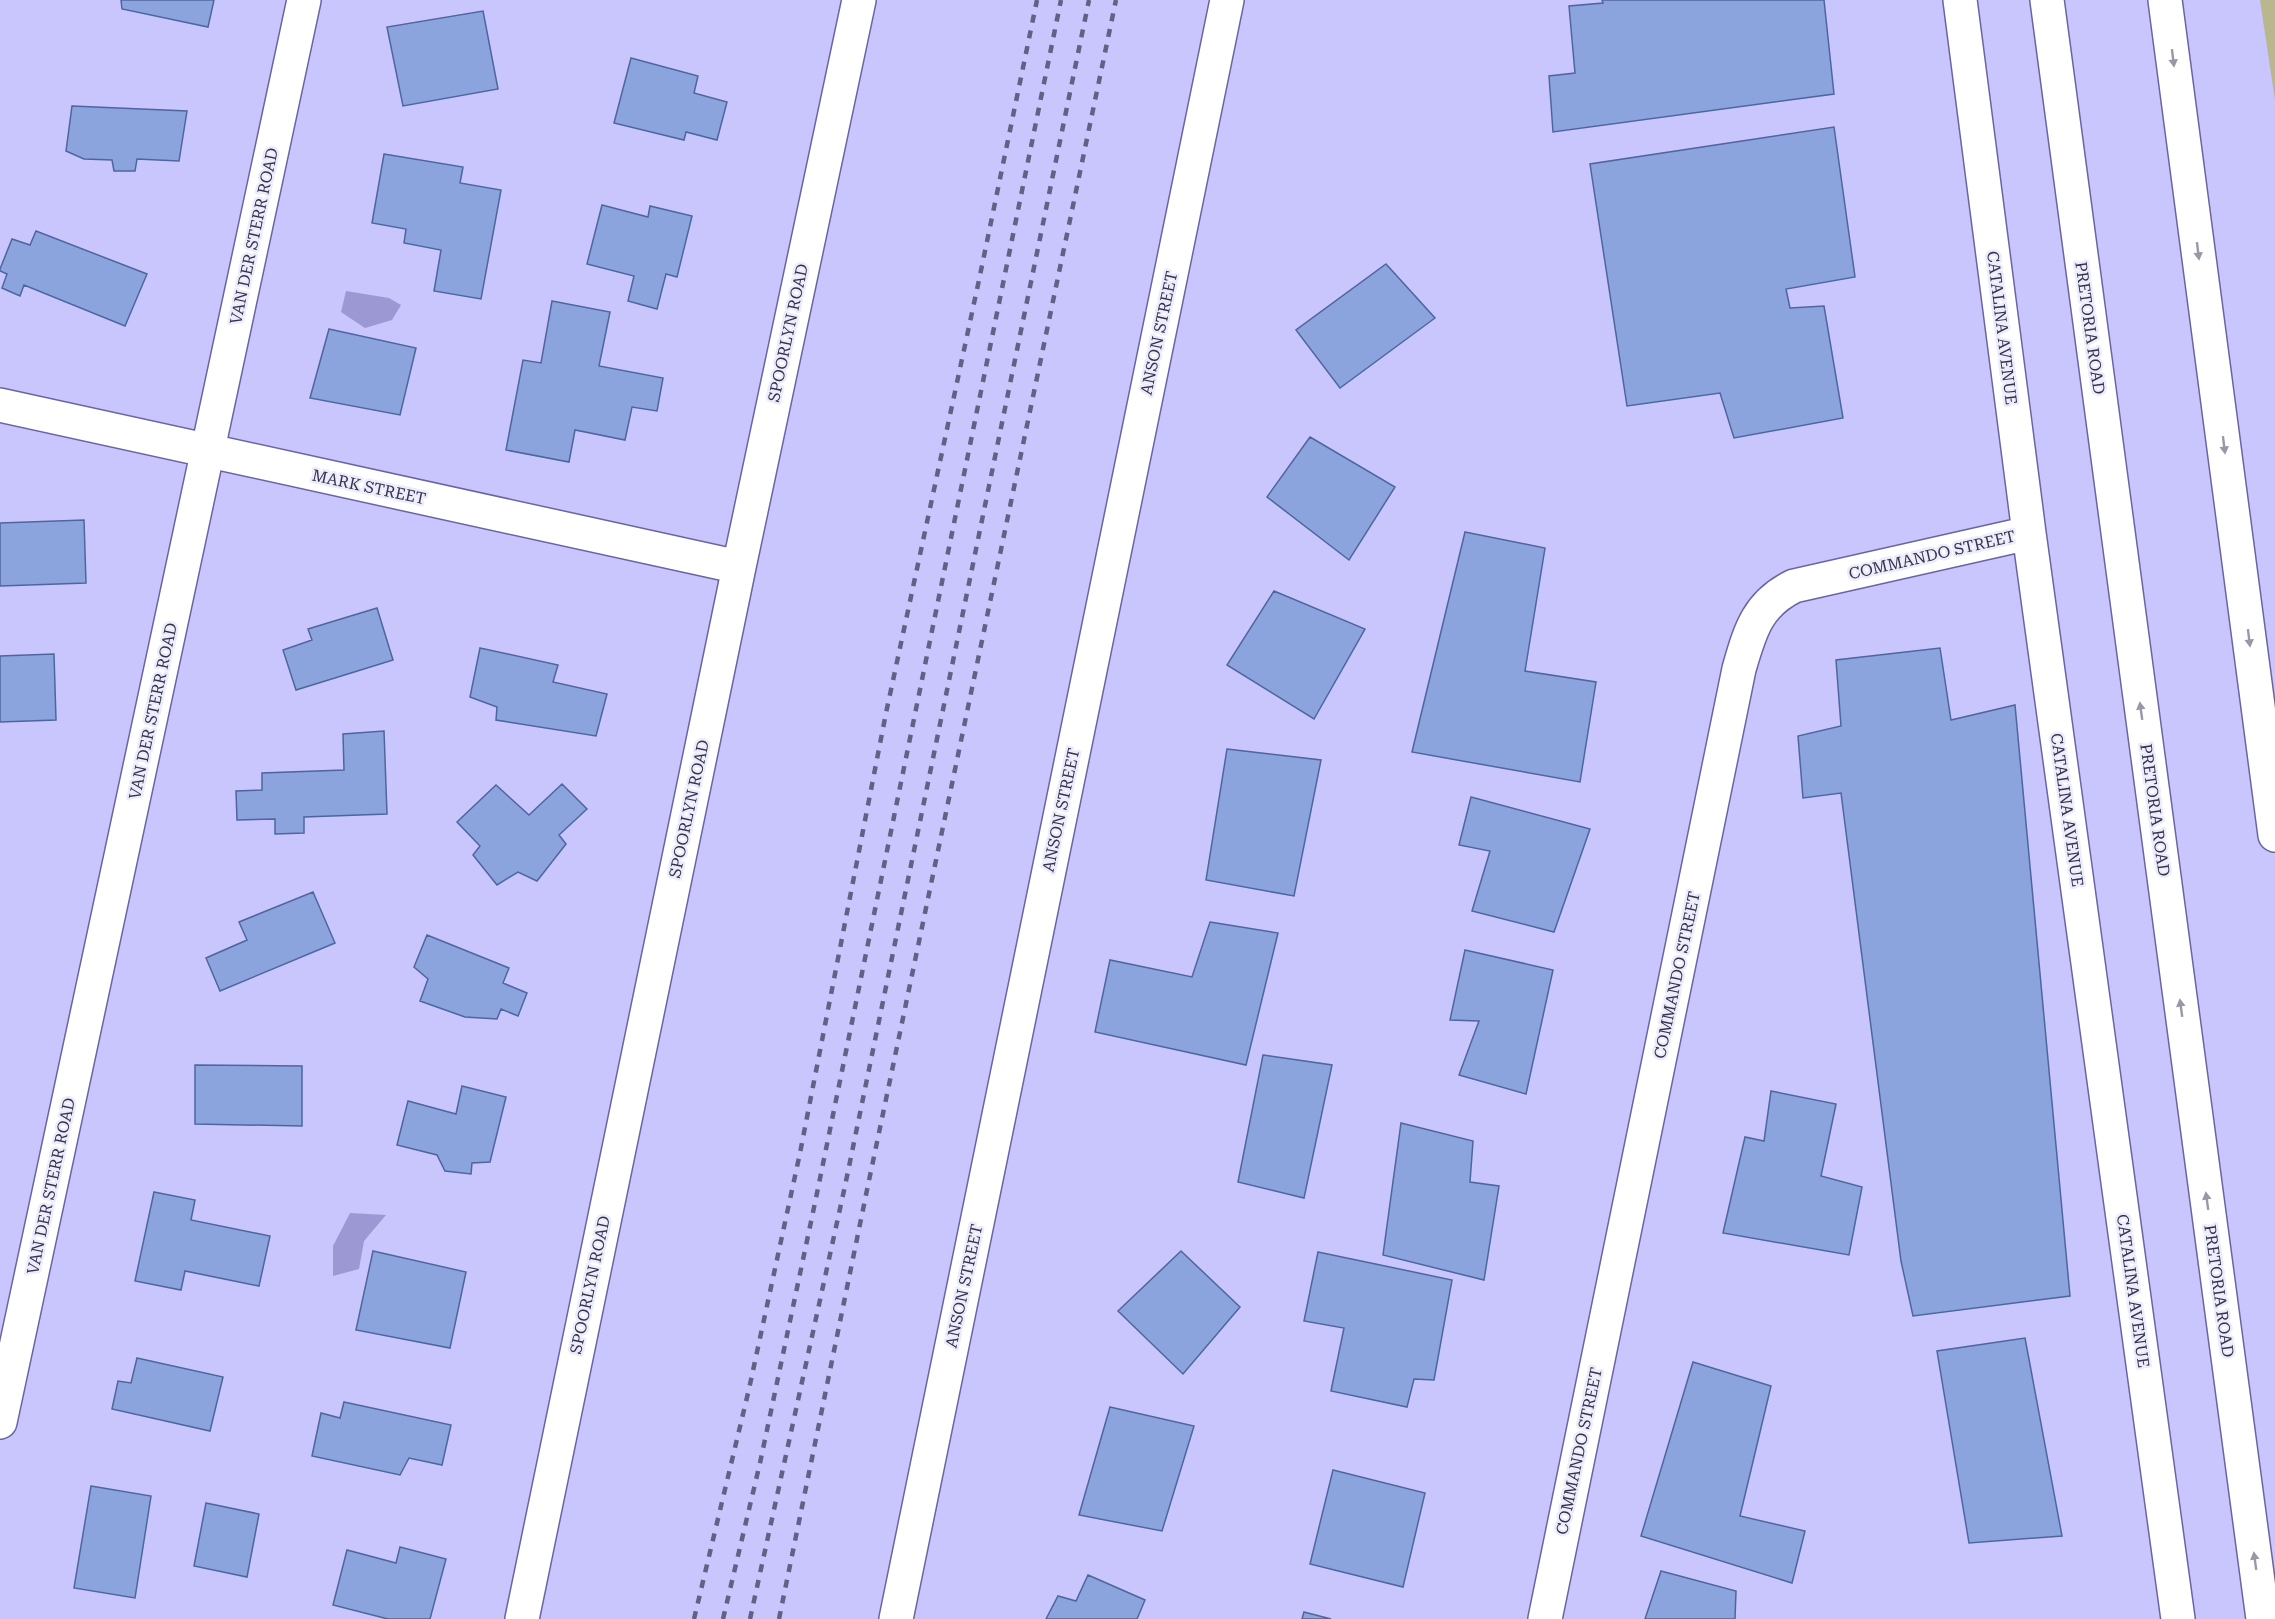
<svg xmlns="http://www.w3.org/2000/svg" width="2275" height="1619" viewBox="0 0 2275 1619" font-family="'Roboto Serif',serif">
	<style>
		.green { fill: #b8b78d }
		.water { fill: #9b98d3 }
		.building { fill: #8ca4dd; stroke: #4f659e; stroke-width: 1.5 }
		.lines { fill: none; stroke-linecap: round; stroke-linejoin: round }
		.minor-casing { stroke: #6a65a2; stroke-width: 36 }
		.primary-casing { stroke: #6a65a2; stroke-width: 36 }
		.minor { stroke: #fff; stroke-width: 33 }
		.primary { stroke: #fff; stroke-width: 33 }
		.rail { stroke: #626084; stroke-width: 4.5; stroke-dasharray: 8 8; stroke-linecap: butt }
		.oneway { fill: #9a98a6 }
		.labels { text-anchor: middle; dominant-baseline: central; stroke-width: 5; stroke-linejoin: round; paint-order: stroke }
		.street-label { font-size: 16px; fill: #34324d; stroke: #ececfa }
	</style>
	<rect width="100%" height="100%" fill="#c8c6fc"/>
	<path class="green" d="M2260 0H2275V100Z"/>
	<path class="water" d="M346 291 389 298 401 305 392 320 365 328 341 312Z
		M350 1213 386 1215 364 1241 359 1269 333 1276V1246Z"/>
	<path class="building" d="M121 0H214L208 27 122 9Z
		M1602 0H1824L1834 94 1553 132 1549 76 1575 73 1569 6 1603 3Z
		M483 11 498 89 403 106 387 27Z
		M631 58 698 76 694 93 727 102 717 140 686 132 684 140 614 123Z
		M72 106 187 111 179 161 137 159 135 171H114L112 160 84 159 66 151Z
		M1834 127 1855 277 1786 289 1790 308 1824 306 1843 418 1734 438 1720 393 1627 406 1590 164Z
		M384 154 463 167 460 183 501 190 481 299 434 291 441 250 404 243 406 229 372 223Z
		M602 205 648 217 650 206 692 216 677 277 666 274 657 309 628 301 634 276 587 264Z
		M36 231 147 274 125 326 24 285 20 296 2 288 7 274 0 271V269L12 239 30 245Z
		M1386 264 1435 318 1340 388 1296 330Z
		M552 301 610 312 599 366 663 378 657 411 632 407 625 440 575 430 569 462 506 450 523 360 541 363Z
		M329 329 416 348 400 415 310 398Z
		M1310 437 1395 487 1349 560 1267 497Z
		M84 520 86 583 0 586V523Z
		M1465 532 1545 548 1525 671 1596 682 1580 782 1412 752Z
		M1274 591 1365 629 1314 719 1227 665Z
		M377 608 393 660 296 690 283 650 312 640 308 629Z
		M480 648 558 665 553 682 607 694 596 736 496 720 497 707 470 697Z
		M1940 648 1951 720 2015 705 2070 1296 1913 1316 1901 1261 1841 793 1803 798 1798 736 1841 726 1836 660Z
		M54 654 56 720 0 722V656Z
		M384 731 387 814 304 817V833L275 834V819L237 820 236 791 262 790V773L344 770 343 734Z
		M1227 749 1321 760 1294 896 1206 880Z
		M562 784 587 809 559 835 566 844 537 881 518 872 497 885 473 855 480 846 457 822 496 785 529 815Z
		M1471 797 1590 829 1554 932 1472 911 1490 851 1459 845Z
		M313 892 335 943 220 991 206 958 247 940 239 922Z
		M1210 922 1278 933 1246 1065 1095 1032 1110 960 1192 977Z
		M427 935 509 968 503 983 527 993 518 1016 501 1009 497 1019 465 1017 420 1001 428 979 414 967Z
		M1465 950 1553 970 1526 1094 1459 1075 1479 1021 1450 1020Z
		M1263 1055 1332 1065 1304 1198 1238 1182Z
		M195 1065 302 1066V1126L195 1124Z
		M462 1086 506 1097 490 1162 472 1163 471 1174 445 1171 437 1155 397 1145 408 1101 456 1114Z
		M1771 1091 1836 1104 1821 1176 1862 1187 1849 1255 1723 1233 1745 1137 1764 1141Z
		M1401 1123 1473 1141 1470 1182 1499 1186 1484 1280 1383 1255Z
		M154 1192 195 1200 191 1220 270 1236 259 1286 185 1271 181 1290 135 1281Z
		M373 1251 466 1272 450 1348 356 1330Z
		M1181 1251 1240 1307 1183 1374 1118 1311Z
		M1318 1252 1452 1280 1434 1380 1414 1379 1407 1407 1331 1391 1344 1328 1304 1321Z
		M2025 1338 2062 1536 1969 1543 1937 1351Z
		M137 1358 223 1377 210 1431 112 1409 118 1381 131 1383Z
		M1693 1362 1771 1386 1740 1516 1805 1531 1792 1583 1641 1536Z
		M344 1402 451 1425 442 1465 409 1458 400 1475 312 1456 321 1413 340 1418Z
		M1110 1407 1194 1426 1162 1531 1079 1515Z
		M1333 1470 1425 1493 1403 1587 1310 1564Z
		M91 1486 151 1496 135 1598 74 1588Z
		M206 1503 259 1514 247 1577 194 1566Z
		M400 1547 446 1559 430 1619H388L333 1605 347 1550 396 1563Z
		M1661 1571 1736 1591 1735 1619H1645Z
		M1088 1575 1145 1600 1137 1619H1046L1058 1596 1076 1601Z
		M1304 1612 1331 1619H1302Z"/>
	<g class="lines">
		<defs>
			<path id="minor" d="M1960 0 2029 533 2178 1619
				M0 405 739 567
				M0 1422 304 0
				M522 1619 739 567 859 0
				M896 1619 1227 0
				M1545 1619 1739 669C1750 631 1757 604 1794 586L2029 533"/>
			<path id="primary" d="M2047 0 2263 1619
				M2165 0 2275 835"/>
		</defs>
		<use href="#minor" class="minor-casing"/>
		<use href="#primary" class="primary-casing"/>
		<use href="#minor" class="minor"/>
		<use href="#primary" class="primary"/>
		<path class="rail" d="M694 1619 749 1389 800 1153 886 713 979 280 1037 0
			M723 1619 760 1463 816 1198 1061 0
			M750 1619 845 1186 1089 0
			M779 1619 867 1190 1116 0"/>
	</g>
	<defs><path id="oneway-solid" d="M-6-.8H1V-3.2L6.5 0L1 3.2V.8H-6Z" transform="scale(1.5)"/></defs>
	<g class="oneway">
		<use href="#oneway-solid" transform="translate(2173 58) rotate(83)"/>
		<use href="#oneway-solid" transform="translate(2198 251) rotate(83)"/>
		<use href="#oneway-solid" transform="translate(2224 445) rotate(83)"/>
		<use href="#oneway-solid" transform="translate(2249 638) rotate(83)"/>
		<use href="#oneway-solid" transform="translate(2141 711) rotate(-98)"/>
		<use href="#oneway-solid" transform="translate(2181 1008) rotate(-98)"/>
		<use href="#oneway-solid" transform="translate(2207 1201) rotate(-98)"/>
		<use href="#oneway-solid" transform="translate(2255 1561) rotate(-98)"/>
	</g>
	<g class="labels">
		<g class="street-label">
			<text transform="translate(254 236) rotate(-78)">VAN DER STERR ROAD</text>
			<text transform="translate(2002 328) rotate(83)">CATALINA AVENUE</text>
			<text transform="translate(2090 328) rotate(82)">PRETORIA ROAD</text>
			<text transform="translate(788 333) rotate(-78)">SPOORLYN ROAD</text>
			<text transform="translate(1159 333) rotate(-78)">ANSON STREET</text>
			<text transform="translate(369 487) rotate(12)">MARK STREET</text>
			<text transform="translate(1932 555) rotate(-13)">COMMANDO STREET</text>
			<text transform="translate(153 711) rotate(-78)">VAN DER STERR ROAD</text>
			<text transform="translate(689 809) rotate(-78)">SPOORLYN ROAD</text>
			<text transform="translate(1061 810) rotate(-78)">ANSON STREET</text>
			<text transform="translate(2067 810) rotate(82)">CATALINA AVENUE</text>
			<text transform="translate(2155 810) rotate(82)">PRETORIA ROAD</text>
			<text transform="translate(1677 975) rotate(-78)">COMMANDO STREET</text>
			<text transform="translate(51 1186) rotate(-78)">VAN DER STERR ROAD</text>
			<text transform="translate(590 1285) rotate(-78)">SPOORLYN ROAD</text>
			<text transform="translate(964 1286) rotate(-78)">ANSON STREET</text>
			<text transform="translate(2133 1291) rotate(82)">CATALINA AVENUE</text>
			<text transform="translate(2219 1291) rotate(82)">PRETORIA ROAD</text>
			<text transform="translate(1579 1451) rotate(-78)">COMMANDO STREET</text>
		</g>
	</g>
</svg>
